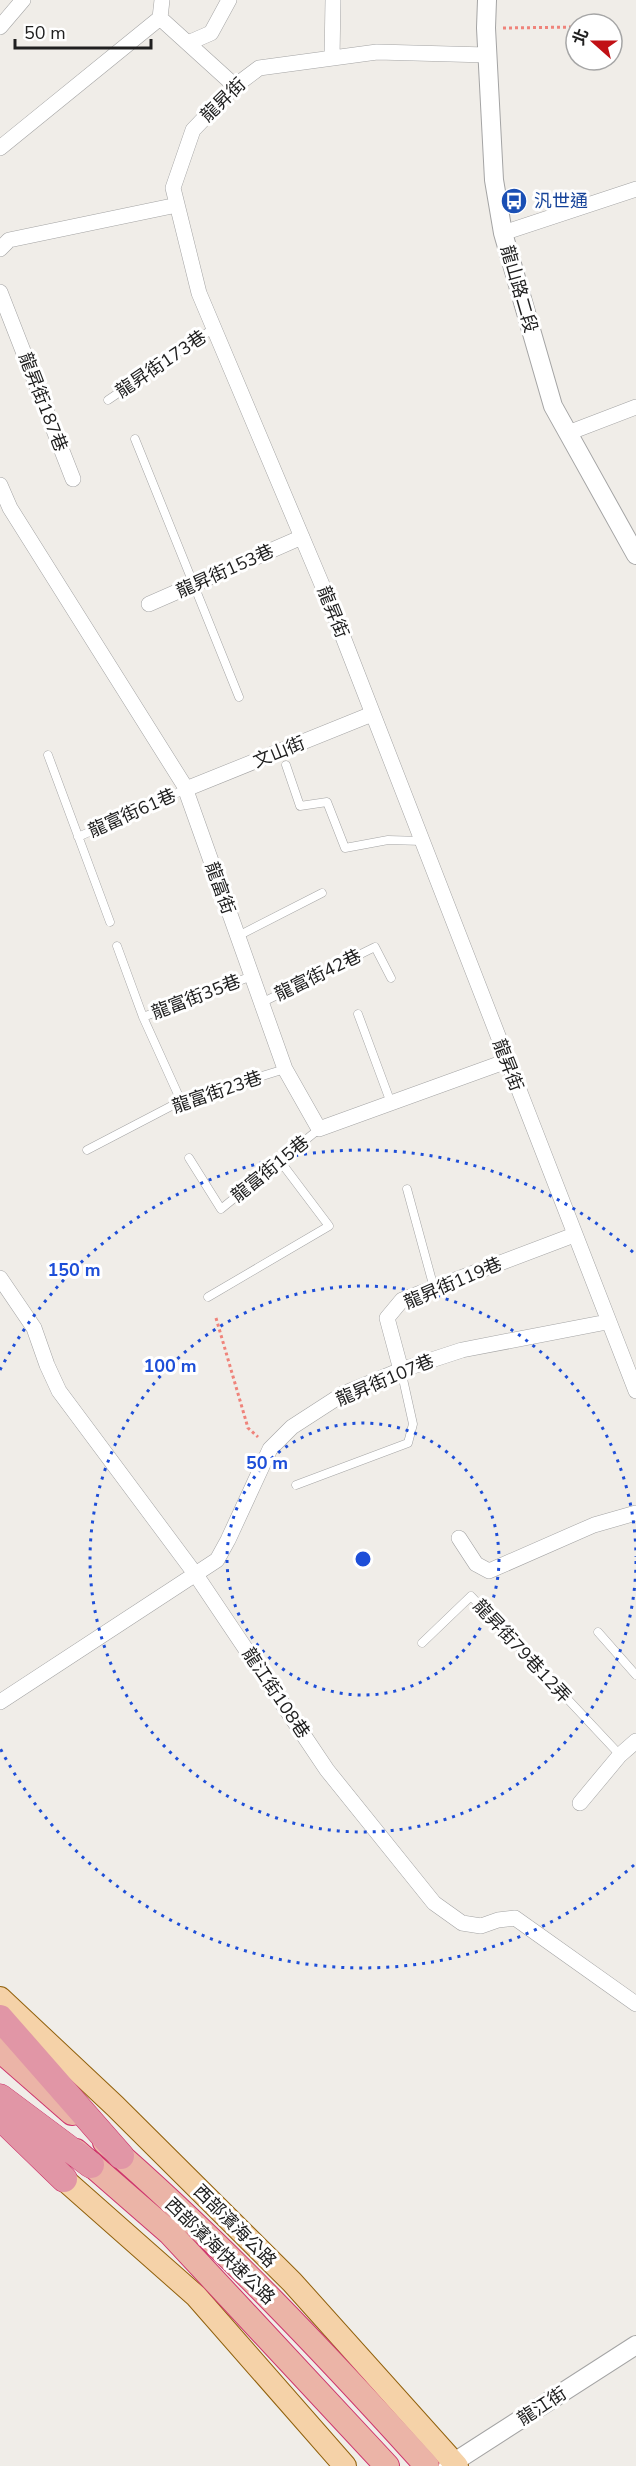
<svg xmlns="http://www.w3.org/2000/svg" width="636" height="2466" viewBox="0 0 636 2466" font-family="'Nunito Sans','Noto Sans TC',sans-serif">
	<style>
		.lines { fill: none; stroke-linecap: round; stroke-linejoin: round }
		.service-casing { stroke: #a4a4a4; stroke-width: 9 }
		.minor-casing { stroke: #a4a4a4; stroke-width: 16 }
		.tertiary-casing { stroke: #a4a4a4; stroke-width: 20 }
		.primary-casing { stroke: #91610c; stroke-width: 24 }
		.trunk-casing { stroke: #ce356d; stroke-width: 26 }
		.motorway-casing { stroke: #ce356d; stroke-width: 27 }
		.path { stroke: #ef837a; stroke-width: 3; stroke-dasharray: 3 3; stroke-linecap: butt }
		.service { stroke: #fff; stroke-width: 8 }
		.minor { stroke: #fff; stroke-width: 15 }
		.tertiary { stroke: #fff; stroke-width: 18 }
		.primary { stroke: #f5d2a8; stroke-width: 22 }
		.trunk { stroke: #ebb4a7; stroke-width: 24 }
		.motorway { stroke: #e196a6; stroke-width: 26 }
		.ring { fill: none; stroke: #1d4ed8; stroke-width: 3; stroke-dasharray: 3 6 }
		.labels { text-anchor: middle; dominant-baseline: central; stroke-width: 6; stroke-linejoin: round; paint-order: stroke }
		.street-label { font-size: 18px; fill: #202020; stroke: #fff }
		.transit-label { font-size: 18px; fill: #164399; stroke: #fff; text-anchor: start }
		.centre { fill: #1d4ed8; stroke: #fff; stroke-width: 3 }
		.ring-label { font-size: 18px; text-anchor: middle; font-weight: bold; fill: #1d4ed8; stroke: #fff; stroke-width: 6; stroke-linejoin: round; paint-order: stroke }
	</style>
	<rect width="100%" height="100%" fill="#f0ede8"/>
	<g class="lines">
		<defs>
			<path id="service" d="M108 400 214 328
				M135 439 239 697
				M48 755 110 922
				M286 765 300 806 327 802 345 848 388 840 422 841
				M78 837 186 789
				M238 936 322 893
				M117 946 143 1017 252 976
				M261 1003 375 947 391 978
				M358 1014 391 1103
				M143 1017 181 1101
				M87 1150 181 1101 285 1069
				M189 1158 221 1209 319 1129
				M407 1189 434 1288
				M208 1297 329 1226 280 1161
				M296 1485 408 1443 413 1424 401 1370
				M598 1632 636 1675
				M422 1643 471 1596 620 1755"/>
			<path id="minor" d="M162 0 160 18 235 86
				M0 27 23 0
				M188 43 211 33 229 0
				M487 55 377 52 259 68 235 86 193 130 173 188 199 293 331 606 636 1391
				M332 58 333 0
				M0 148 160 18
				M503 233 636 189
				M0 249 9 240 177 205
				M0 292 73 479
				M568 433 636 407
				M0 485 10 508 184 785 285 1069 319 1129 507 1061
				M149 604 302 537
				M186 789 372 714
				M0 1278 34 1328 47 1365 59 1391 196 1575 327 1770 434 1903 462 1923 481 1926 498 1920 515 1918 636 2004
				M401 1370 387 1318 402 1300 574 1235
				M459 1538 476 1564 489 1571 594 1525 636 1513
				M0 1702 217 1560 228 1540 270 1449 292 1427 343 1394 401 1370 462 1350 607 1322
				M580 1803 620 1755 636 1741"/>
			<path id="tertiary" d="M487 0 486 28 494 180 503 233 553 406 636 555
				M448 2466 636 2345"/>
			<path id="primary" d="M0 1998 115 2106 292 2282 457 2466
				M50 2167 196 2296 345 2466"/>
			<path id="trunk" d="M0 2050 72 2113
				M105 2142C220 2242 325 2353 427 2466
				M76 2151 170 2233 387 2466"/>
			<path id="motorway" d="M0 2018 121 2156
				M0 2097 91 2165
				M0 2117 64 2179"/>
		</defs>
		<use href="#service" class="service-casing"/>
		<use href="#minor" class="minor-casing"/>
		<use href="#tertiary" class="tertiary-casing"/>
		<use href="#primary" class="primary-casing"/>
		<use href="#trunk" class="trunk-casing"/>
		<use href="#motorway" class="motorway-casing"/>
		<path class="path" d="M503 28 576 27
			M216 1318 248 1428 258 1437"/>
		<use href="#service" class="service"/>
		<use href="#minor" class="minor"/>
		<use href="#tertiary" class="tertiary"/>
		<use href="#primary" class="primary"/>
		<use href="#trunk" class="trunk"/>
		<use href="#motorway" class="motorway"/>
	</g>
	<g class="ring">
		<circle cx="363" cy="1559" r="136"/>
		<path d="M636 1561A273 273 0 1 1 636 1557"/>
		<path d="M634 1865A409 409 0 0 1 0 1748M0 1370A409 409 0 0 1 634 1253"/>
	</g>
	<defs>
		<symbol id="bus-disc" viewBox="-11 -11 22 22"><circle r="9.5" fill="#1a4fb4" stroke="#fff"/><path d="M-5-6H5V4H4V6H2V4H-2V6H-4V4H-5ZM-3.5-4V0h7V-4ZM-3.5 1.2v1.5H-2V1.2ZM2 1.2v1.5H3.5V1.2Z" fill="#fff"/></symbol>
	</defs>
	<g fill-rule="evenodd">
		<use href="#bus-disc" x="499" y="186" width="30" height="30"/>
	</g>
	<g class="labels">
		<g class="street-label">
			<text transform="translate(223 100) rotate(-44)">龍昇街</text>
			<text transform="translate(519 289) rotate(74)">龍山路二段</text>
			<text transform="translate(161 364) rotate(-34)">龍昇街173巷</text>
			<text transform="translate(43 402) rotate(69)">龍昇街187巷</text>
			<text transform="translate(225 571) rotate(-24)">龍昇街153巷</text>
			<text transform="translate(333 612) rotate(68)">龍昇街</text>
			<text transform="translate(279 752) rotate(-22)">文山街</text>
			<text transform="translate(132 813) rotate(-24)">龍富街61巷</text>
			<text transform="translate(220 888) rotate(70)">龍富街</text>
			<text transform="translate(318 975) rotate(-26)">龍富街42巷</text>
			<text transform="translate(196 997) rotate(-21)">龍富街35巷</text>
			<text transform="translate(508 1065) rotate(69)">龍昇街</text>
			<text transform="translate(217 1092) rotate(-19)">龍富街23巷</text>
			<text transform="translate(270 1169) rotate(-39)">龍富街15巷</text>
			<text transform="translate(453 1283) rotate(-23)">龍昇街119巷</text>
			<text transform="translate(385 1380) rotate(-23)">龍昇街107巷</text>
			<text transform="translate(522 1651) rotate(47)">龍昇街79巷12弄</text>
			<text transform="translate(276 1693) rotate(56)">龍江街108巷</text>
			<text transform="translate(235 2226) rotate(45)">西部濱海公路</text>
			<text transform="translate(220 2251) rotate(44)">西部濱海快速公路</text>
			<text transform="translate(542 2406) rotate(-33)">龍江街</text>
		</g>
		<g class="transit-label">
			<text x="534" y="201">汎世通</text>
		</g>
	</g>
	<circle cx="363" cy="1559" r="9" class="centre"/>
	<g class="ring-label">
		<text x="74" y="1276">150 m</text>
		<text x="170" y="1372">100 m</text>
		<text x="267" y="1469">50 m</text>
	</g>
	<g transform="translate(594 42) rotate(291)"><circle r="28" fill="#ffffff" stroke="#a6a6a6" stroke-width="1.5"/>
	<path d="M0-4.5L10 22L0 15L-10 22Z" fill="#c11015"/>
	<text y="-9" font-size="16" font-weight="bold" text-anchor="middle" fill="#202020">北</text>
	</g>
	<path d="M15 39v9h136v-9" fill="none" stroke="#202020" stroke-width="3"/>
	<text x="24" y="39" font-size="18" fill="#202020" stroke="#ffffff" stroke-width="4.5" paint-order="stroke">50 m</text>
</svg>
